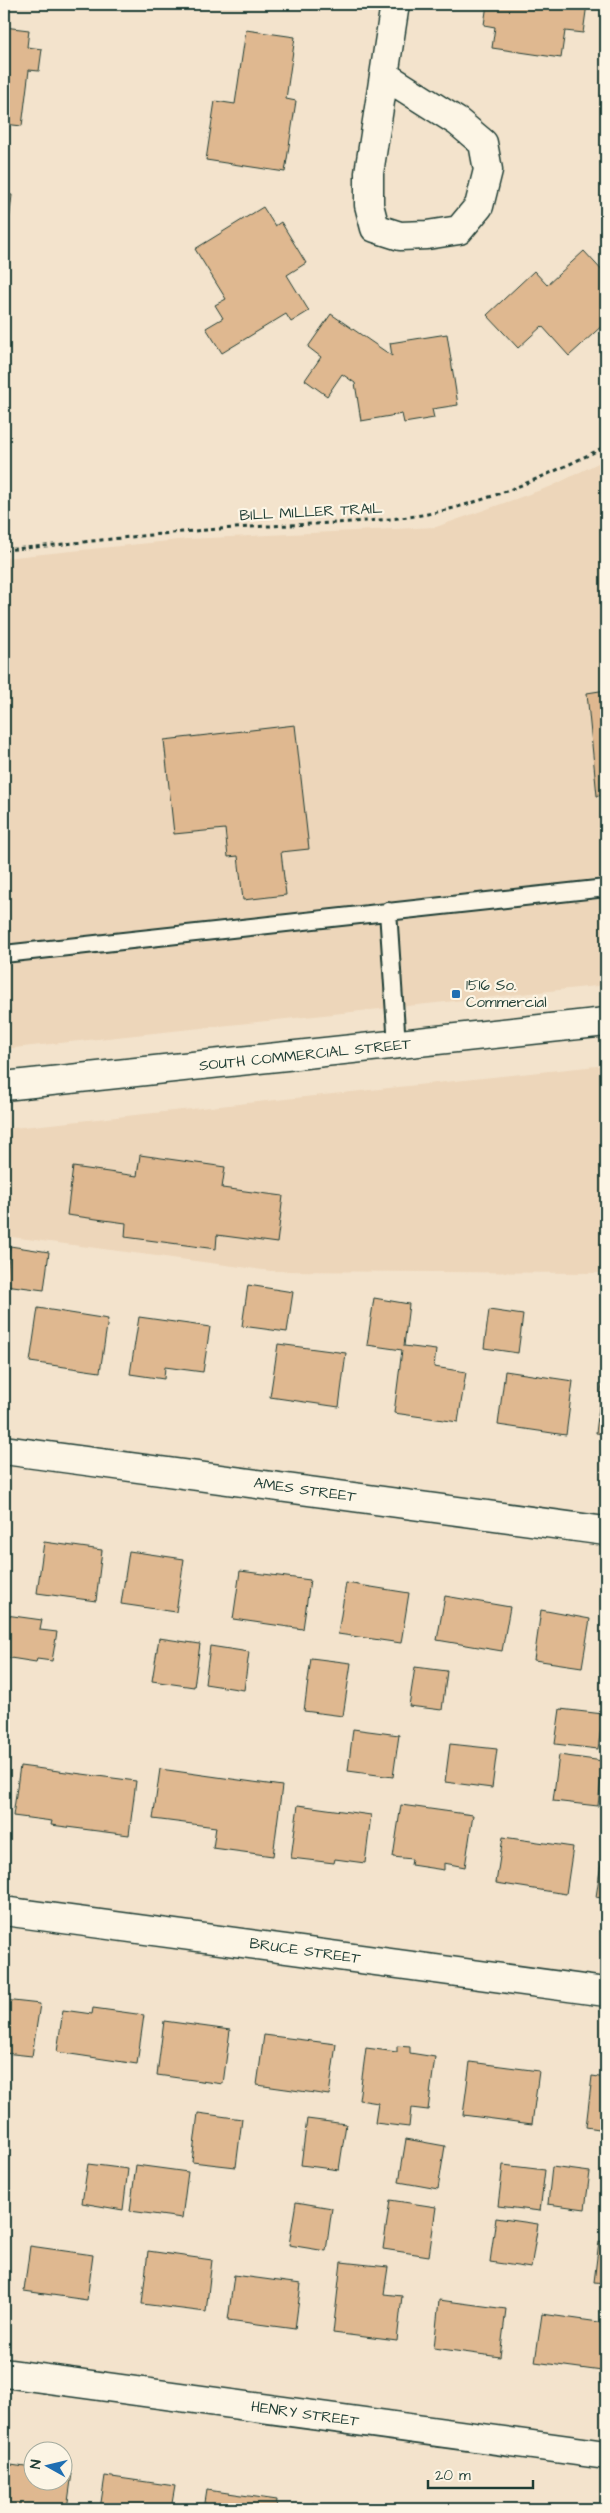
<svg xmlns="http://www.w3.org/2000/svg" width="610" height="2513" viewBox="0 0 610 2513" font-family="'Architects Daughter',sans-serif">
	<style>
		.built { fill: #edd6ba }
		.building { fill: #dfb890; stroke: #1f3d34 }
		.lines { fill: none; stroke-linecap: round; stroke-linejoin: round }
		.service-casing { stroke: #1f3d34; stroke-width: 20 }
		.minor-casing { stroke: #1f3d34; stroke-width: 31 }
		.secondary-casing { stroke: #1f3d34; stroke-width: 31 }
		.path { stroke: #1f3d34; stroke-width: 3; stroke-dasharray: 4 4; stroke-linecap: butt }
		.service { stroke: #fcf5e5; stroke-width: 16 }
		.minor { stroke: #fcf5e5; stroke-width: 28 }
		.secondary { stroke: #fcf5e5; stroke-width: 28 }
		.poi-dot { fill: #1f6fb2; stroke: #fcf5e5; stroke-width: 2 }
		.labels { text-anchor: middle; dominant-baseline: central; stroke-width: 4.5; stroke-linejoin: round; paint-order: stroke }
		.street-label { font-size: 15px; fill: #1f3d34; stroke: #fcf5e5 }
		.poi-label { font-size: 15px; fill: #1f3d34; stroke: #fcf5e5; text-anchor: start }
	</style>
	<rect width="100%" height="100%" fill="#f3e3cc"/>
	<filter id="ink" filterUnits="userSpaceOnUse"><feTurbulence type="fractalNoise" baseFrequency=".02" numOctaves="2"/><feDisplacementMap in="SourceGraphic" scale="10" xChannelSelector="R" yChannelSelector="G"/><feConvolveMatrix kernelMatrix="1 2 1 2 8 2 1 2 1" color-interpolation-filters="sRGB"/></filter>
	<g filter="url(#ink)">
		<path class="built" d="M606 459V985L4 1049V558L188 539 436 527 552 486Z
			M606 1065V1273L271 1271 4 1236V1129Z"/>
		<path class="building" d="M271 4H313L312 9Z
			M487 4H587L583 33 565 31 561 58 492 48 495 27 484 25Z
			M4 27 29 30 27 47 42 49 39 71 29 70 22 126 4 124Z
			M246 30 295 37 286 99 296 101 285 172 206 160 215 101 235 104Z
			M4 194 12 195 5 258H4Z
			M263 207 275 226 281 222 306 263 287 275 309 311 291 322 286 314 222 353 206 328 223 318 215 305 226 299 195 249Z
			M584 251 606 275V322L569 356 542 326 518 348 487 315 534 271 547 285Z
			M331 314 392 356 390 343 447 334 458 405 432 409 434 418 404 423 402 414 361 421 355 383 342 374 327 396 305 380 321 357 308 347Z
			M606 690V795L597 796 587 693Z
			M295 725 309 849 281 852 286 895 243 900 238 856 228 857 225 829 174 834 164 740Z
			M140 1155 225 1167 222 1188 283 1196 277 1243 217 1235 216 1249 125 1237 126 1223 67 1215 73 1167 137 1176Z
			M10 1246 49 1252 44 1290 5 1285Z
			M248 1285 293 1292 287 1332 242 1326Z
			M374 1298 409 1304 404 1346 436 1350 434 1367 466 1372 458 1422 394 1413 402 1350 367 1345Z
			M38 1308 108 1319 100 1372 30 1362Z
			M489 1310 523 1315 518 1353 484 1348Z
			M139 1317 210 1327 203 1372 165 1367 164 1379 130 1374Z
			M278 1344 346 1353 339 1407 270 1397Z
			M604 1367 606 1368V1434L596 1433Z
			M505 1371 573 1381 566 1435 498 1425Z
			M44 1542 102 1550 96 1601 37 1593Z
			M129 1551 184 1559 176 1612 121 1604Z
			M240 1571 310 1580 303 1629 233 1619Z
			M346 1583 409 1593 401 1643 338 1634Z
			M445 1596 510 1607 502 1651 437 1640Z
			M541 1610 590 1619 582 1667 534 1660Z
			M6 1615 42 1620 40 1630 57 1632 52 1661 37 1659 36 1662 4 1657Z
			M159 1638 200 1644 194 1687 152 1681Z
			M210 1646 249 1652 244 1690 205 1684Z
			M311 1658 351 1663 343 1716 304 1711Z
			M415 1667 447 1671 442 1710 409 1706Z
			M560 1709 603 1714 598 1749 555 1744Z
			M353 1729 399 1735 393 1777 348 1771Z
			M450 1744 497 1749 492 1788 445 1782Z
			M559 1755 603 1761 598 1806 553 1801Z
			M20 1766 136 1781 129 1835 51 1825 52 1821 13 1816Z
			M160 1769 282 1786 273 1856 213 1848 216 1827 153 1819Z
			M298 1805 371 1815 365 1863 335 1859 334 1863 291 1858Z
			M401 1805 473 1815 465 1867 444 1863V1870L411 1865 412 1859 393 1857Z
			M503 1837 573 1847 566 1894 496 1883Z
			M603 1850H606V1899L596 1897Z
			M4 2000 40 2004 32 2056 4 2053Z
			M93 2008 144 2015 137 2064 57 2052 63 2010 92 2014Z
			M164 2021 230 2030 223 2084 157 2075Z
			M264 2035 336 2044 329 2095 257 2085Z
			M397 2046 410 2047V2053L435 2057 428 2110 411 2108 409 2127 375 2123 378 2103 359 2100 366 2048 397 2052Z
			M470 2062 539 2071 532 2124 463 2115Z
			M592 2076 606 2078V2130L586 2127Z
			M198 2113 242 2119 236 2167 192 2162Z
			M307 2119 346 2124 339 2170 301 2165Z
			M406 2139 445 2146 438 2189 399 2182Z
			M88 2164 128 2169 123 2210 82 2203Z
			M136 2165 188 2172 182 2218 130 2211Z
			M503 2165 545 2170 540 2211 498 2206Z
			M552 2167 590 2172 585 2209 548 2204Z
			M390 2200 436 2207 429 2256 383 2249Z
			M296 2202 332 2208 326 2251 289 2245Z
			M496 2218 538 2224 531 2268 490 2262Z
			M599 2241 606 2242V2283L594 2282Z
			M30 2246 93 2255 87 2300 24 2291Z
			M148 2251 212 2260 206 2312 142 2304Z
			M341 2262 388 2267 384 2294 402 2296 397 2341 333 2333Z
			M234 2275 301 2284 295 2329 228 2320Z
			M439 2300 506 2309 500 2357 434 2348Z
			M542 2314 606 2323 602 2371 535 2362Z
			M4 2464 32 2468V2480H62V2472L72 2473 67 2509H4Z
			M105 2476 175 2486 171 2509H100Z
			M207 2490 277 2500 276 2509H204Z
			M312 2503 355 2509H311Z"/>
		<g class="lines">
			<defs>
				<path id="service" d="M388 911 397 1045
					M4 954 606 888"/>
				<path id="minor" d="M384 75 458 122 483 143 488 170 479 206 459 230 427 235 400 236 375 228 369 205V173L395 4
					M4 1450 606 1531
					M4 1911 606 1992
					M4 2373 606 2455"/>
				<path id="secondary" d="M4 1086 606 1022"/>
			</defs>
			<use href="#service" class="service-casing"/>
			<use href="#minor" class="minor-casing"/>
			<use href="#secondary" class="secondary-casing"/>
			<path class="path" d="M4 550C80 543 157 533 234 528 292 524 350 524 408 517 473 509 548 476 606 446"/>
			<use href="#service" class="service"/>
			<use href="#minor" class="minor"/>
			<use href="#secondary" class="secondary"/>
		</g>
	</g>
	<rect class="poi-dot" x="451" y="989" width="10" height="10" rx="2.5"/>
	<g class="labels">
		<g class="street-label">
			<text transform="translate(311 512) rotate(-3)">BILL MILLER TRAIL</text>
			<text transform="translate(305 1055) rotate(-6)">SOUTH COMMERCIAL STREET</text>
			<text transform="translate(305 1490) rotate(8)">AMES STREET</text>
			<text transform="translate(305 1951) rotate(8)">BRUCE STREET</text>
			<text transform="translate(305 2414) rotate(8)">HENRY STREET</text>
		</g>
		<g class="poi-label">
			<text x="466" y="985">1516 So.<tspan x="466" dy="17">Commercial</tspan></text>
		</g>
	</g>
	<rect width="610" height="2513" fill="none" stroke="#fcf5e5" stroke-width="20"/>
	<rect x="10" y="10" width="590" height="2493" fill="none" stroke="#1f3d34" stroke-width="2" filter="url(#ink)"/>
	<g transform="translate(48 2466) rotate(278)"><circle r="24" fill="#fcf5e5" stroke="#a4ab9e"/>
	<path d="M0-4L9 19L0 12L-9 19Z" fill="#1f6fb2"/>
	<text y="-8" font-size="14" font-weight="bold" text-anchor="middle" fill="#1f3d34">N</text>
	</g>
	<path d="M428 2480v8h105v-8" fill="none" stroke="#1f3d34" stroke-width="2.5"/>
	<text x="435" y="2480" font-size="15" fill="#1f3d34" stroke="#fcf5e5" stroke-width="4" paint-order="stroke">20 m</text>
</svg>
